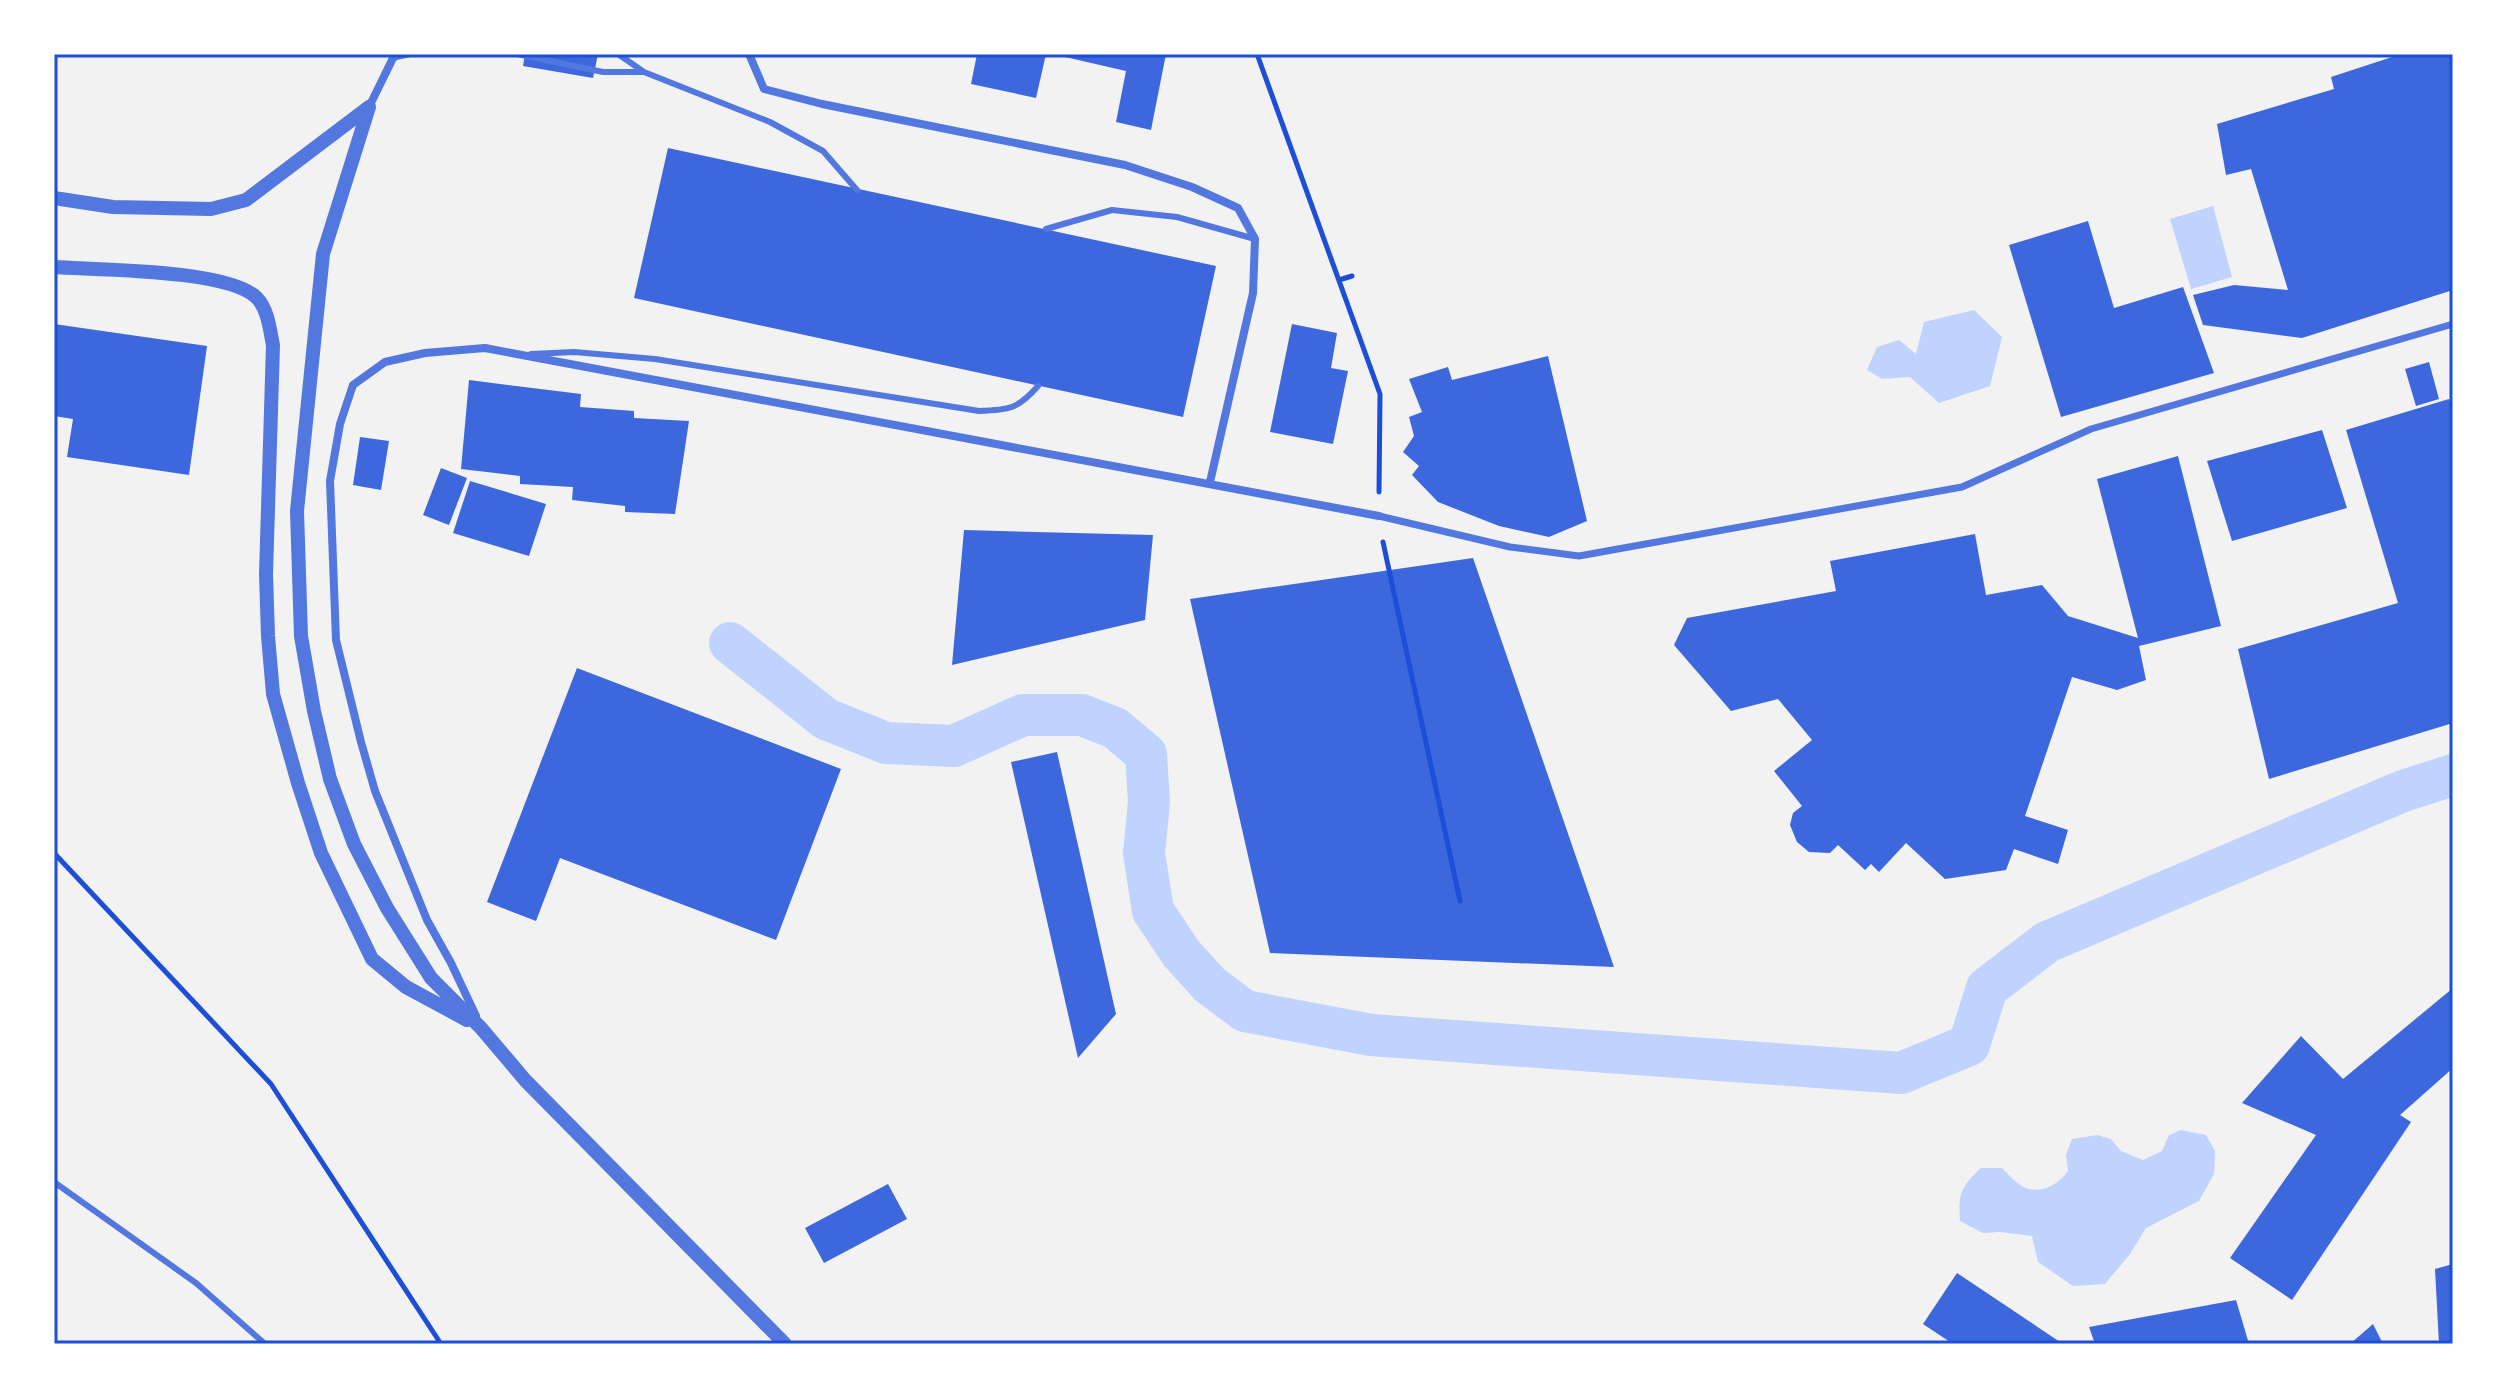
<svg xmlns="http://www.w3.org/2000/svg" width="2507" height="1398" viewBox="0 0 2507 1398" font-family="Montserrat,sans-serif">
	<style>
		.water { fill: #bfd3fe }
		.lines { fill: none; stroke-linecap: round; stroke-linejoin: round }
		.canal { stroke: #bfd3fe; stroke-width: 42 }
		.building { fill: #3d67dc }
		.path { stroke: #1d4ed8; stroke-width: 5 }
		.service { stroke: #5277de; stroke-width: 6 }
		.pedestrian { stroke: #5277de; stroke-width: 7 }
		.minor { stroke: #5277de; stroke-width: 8 }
		.tertiary { stroke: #5277de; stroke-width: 14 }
		.neatline { fill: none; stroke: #1d4ed8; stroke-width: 3 }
	</style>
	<rect width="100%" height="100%" fill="#f2f2f2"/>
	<path class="water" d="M2213 206 2232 277 2191 289 2170 219Z
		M1974 310 2002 337 1990 386 1939 403 1910 377 1882 379 1867 370 1877 347 1899 340 1916 354 1924 322Z
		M2181 1130 2206 1135 2215 1151 2214 1174 2199 1201 2146 1228 2130 1254 2105 1284 2073 1286 2038 1262 2032 1236 2000 1232 1983 1233 1960 1221C1958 1193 1961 1187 1981 1168H2002C2008 1174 2015 1182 2022 1186 2039 1196 2058 1185 2068 1171L2066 1155 2072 1139 2097 1135 2111 1139 2121 1151 2143 1160 2162 1151 2169 1135Z"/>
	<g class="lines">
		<path class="canal" d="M730 643 826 719 886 743 954 746 1023 715H1082L1115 728 1146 754 1149 802 1144 853 1153 911 1181 953 1210 985 1245 1011 1371 1035 1901 1073 1969 1045 1987 988 2047 942 2403 791 2453 775"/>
	</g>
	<path class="building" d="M525 54H598L593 78 523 66Z
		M977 54H1046L1036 98 971 84Z
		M1052 54H1166L1151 130 1116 122 1126 71Z
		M2391 54H2453V290L2302 338 2203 325 2193 295 2234 285 2288 290 2251 169 2226 175 2217 124 2334 89 2331 77 2392 57Z
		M668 148 1216 266 1183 417 634 298Z
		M2088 221 2114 308 2183 287 2214 373 2061 417 2009 245Z
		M54 324 207 346 189 475 67 457 73 419 54 416Z
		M1292 324 1337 333 1331 368 1348 371 1333 444 1270 432Z
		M1548 356 1587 521 1549 537 1499 526 1438 502 1412 475 1419 466 1403 452 1414 436 1409 417 1422 412 1409 379 1448 367 1452 380Z
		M2429 362 2439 399 2416 406 2405 369Z
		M469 380 581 394 580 407 634 411V418L689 421 675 514 625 512V506L572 500 573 487 520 484V476L461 469Z
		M2449 399 2453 410V723L2269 779 2238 649 2398 603 2346 430Z
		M2322 430 2347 508 2232 541 2207 461Z
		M360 437 389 441 381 490 353 485Z
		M2178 456 2221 626 2139 646 2146 680 2117 690 2072 677 2025 816 2068 830 2058 864 2014 849 2006 870 1945 879 1906 843 1879 872 1871 864 1865 870 1838 845 1830 853 1809 852 1797 842 1790 825 1793 813 1802 806 1774 771 1812 740 1778 699 1731 711 1674 645 1687 618 1836 591 1830 561 1975 534 1986 595 2042 585 2068 616 2138 638 2097 479Z
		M441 468 467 478 449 525 423 515Z
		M470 481 546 504 529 556 453 533Z
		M964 530 1153 535 1145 620 952 665Z
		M1473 558 1614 967 1270 953 1190 599Z
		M577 668 841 769 776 940 560 858 536 921 487 902Z
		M1057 752 1116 1014 1078 1058 1011 762Z
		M2453 988V1068L2400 1115 2411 1122 2292 1300 2230 1258 2316 1135 2242 1103 2301 1036 2343 1079Z
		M888 1184 907 1219 824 1263 805 1228Z
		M2453 1264V1343L2439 1344 2435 1269Z
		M1957 1273 2063 1344H1953L1923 1324Z
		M2236 1300 2249 1344H2095L2089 1327Z
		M2373 1324 2383 1344H2350Z"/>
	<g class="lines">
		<path class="path" d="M1257 54 1380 394 1379 492
			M1339 280 1352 276
			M1383 542 1460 901
			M54 853 271 1084 441 1344"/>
		<path class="service" d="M517 54 603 72H644
			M618 54 644 72 770 122 823 151 857 190
			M392 58 410 54
			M1046 229 1112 210 1177 217 1255 239
			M531 354 574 352 655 359 979 411C1009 410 1018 409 1038 386
			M54 1182 196 1283 265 1344"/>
		<path class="pedestrian" d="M1379 516 1510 547 1579 556 1962 487 2091 429 2453 324"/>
		<path class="minor" d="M749 54 764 89 822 104 1125 165 1192 187 1238 208 1255 239 1253 293 1210 482
			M369 107 395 54
			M476 1016 451 963 427 920 375 791 361 742 336 640 330 481 340 424 353 385 385 362 425 353 485 348 1379 516"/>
		<path class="tertiary" d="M369 107 323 254 297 511 301 636 314 711 330 779 354 844 387 908 431 978 481 1028 525 1080 785 1344
			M54 198 113 207 211 209 246 200 369 107
			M54 267C96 270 229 269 257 298 268 309 270 331 273 345L266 574 268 636 273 694 298 783 321 853 372 959 406 987 467 1020"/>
	</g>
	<rect width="2507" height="1398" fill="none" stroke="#ffffff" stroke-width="112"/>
	<rect x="56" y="56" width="2395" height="1286" class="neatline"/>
</svg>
